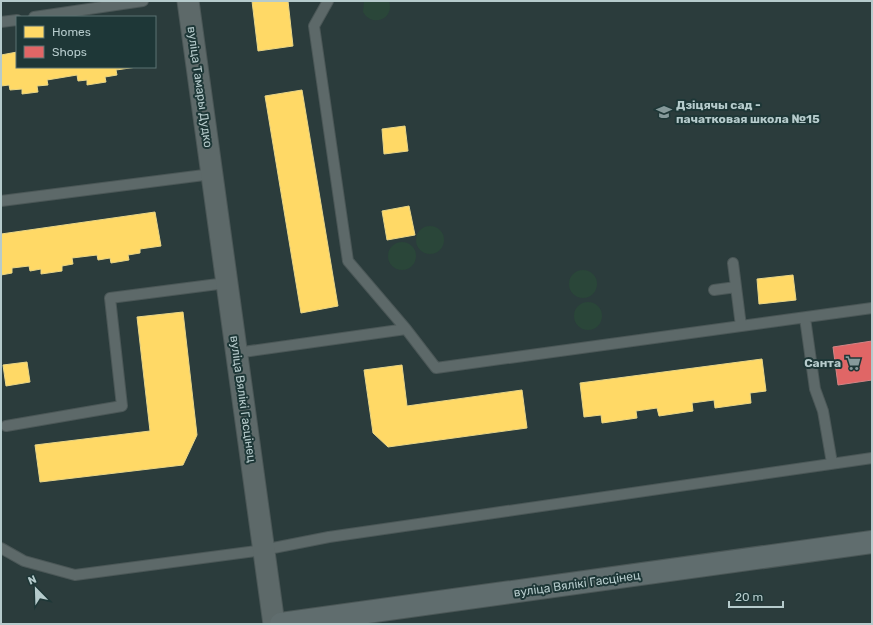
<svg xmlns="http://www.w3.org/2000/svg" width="873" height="625" viewBox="0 0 873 625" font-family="Rubik,sans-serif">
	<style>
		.green { fill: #2a4639 }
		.homes { fill: #ffd966; stroke: #e9d585 }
		.shops { fill: #e06666; stroke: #d38485 }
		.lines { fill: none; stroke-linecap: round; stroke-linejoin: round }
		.service-casing { stroke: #4b5757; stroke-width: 12 }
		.minor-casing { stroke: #4b5757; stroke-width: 23 }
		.secondary-casing { stroke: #4b5757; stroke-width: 24 }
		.service { stroke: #5d6969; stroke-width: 10 }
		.minor { stroke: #5d6969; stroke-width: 21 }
		.secondary { stroke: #606d6e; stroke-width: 22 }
		.labels { text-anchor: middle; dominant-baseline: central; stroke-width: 4; stroke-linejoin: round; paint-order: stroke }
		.street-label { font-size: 12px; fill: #b6cbcc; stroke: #1e3737 }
		.poi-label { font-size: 12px; font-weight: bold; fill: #b6cbcc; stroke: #1e3737; text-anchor: start }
	</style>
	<rect width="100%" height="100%" fill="#2b3c3c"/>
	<path class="green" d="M364 1H389C395 19 372 28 363 12Z
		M416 240a14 14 0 1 1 28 0a14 14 0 1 1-28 0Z
		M388 256a14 14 0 1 1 28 0a14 14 0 1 1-28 0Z
		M569 284a14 14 0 1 1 28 0a14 14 0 1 1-28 0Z
		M574 316a14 14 0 1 1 28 0a14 14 0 1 1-28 0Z"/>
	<path class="homes" d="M252 1H288L293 46 258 51Z
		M17 52V67H137L116 70 117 75 105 77 106 82 87 85V80L78 81 77 75 47 80 48 85 37 86 38 92 22 94V89L10 90 9 85 1 86V55Z
		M302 90 338 306 301 313 265 96Z
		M405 126 408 151 384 154 382 129Z
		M409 206 415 235 387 240 382 211Z
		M155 212 161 246 140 249V253L128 255 129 260 111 263 110 258 98 260 97 255 72 258 73 264 62 266V271L41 274V269L30 271 29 266 12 268V273L1 275V234Z
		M793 275 796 300 759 304 757 279Z
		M183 312 197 435 183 465 40 482 35 445 150 431 137 317Z
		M762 359 766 391 750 393 751 403 715 408 714 400 692 403 693 411 659 416 657 408 636 411 637 418 602 423 601 415 584 417 580 383Z
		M27 362 30 382 6 386 3 365Z
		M402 365 407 406 522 390 527 428 388 447 373 433 364 370Z"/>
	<path class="shops" d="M872 341V380L838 385 833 347Z"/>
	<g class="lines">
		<defs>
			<path id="service" d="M328 1 314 26 348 261 406 329 436 368 872 308
				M34 17 143 1
				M1 22 17 20
				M1 201 212 174
				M733 263 741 326
				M714 290 736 287
				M805 318 815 389 823 411 832 463
				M236 353 406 329
				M6 426 122 406 110 298 226 283
				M1 548 24 561 75 575 263 550 329 537 872 458"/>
			<path id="minor" d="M188 1 274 624"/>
			<path id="secondary" d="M281 624 872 542"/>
		</defs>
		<use href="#service" class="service-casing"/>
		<use href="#minor" class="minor-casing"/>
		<use href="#secondary" class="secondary-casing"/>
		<use href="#service" class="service"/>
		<use href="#minor" class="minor"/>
		<use href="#secondary" class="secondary"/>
	</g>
	<defs>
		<symbol id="school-bare" viewBox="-9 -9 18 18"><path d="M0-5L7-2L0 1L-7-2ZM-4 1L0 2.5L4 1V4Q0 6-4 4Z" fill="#85999a" stroke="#1e3737" stroke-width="2.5" paint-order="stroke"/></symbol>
		<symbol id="supermarket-bare" viewBox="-9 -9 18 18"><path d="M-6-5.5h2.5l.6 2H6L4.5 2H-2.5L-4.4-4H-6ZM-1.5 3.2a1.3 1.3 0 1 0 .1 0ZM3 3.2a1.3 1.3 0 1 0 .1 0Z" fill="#85999a" stroke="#1e3737" stroke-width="2.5" paint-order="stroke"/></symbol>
	</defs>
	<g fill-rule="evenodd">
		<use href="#school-bare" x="653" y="101" width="22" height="22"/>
		<use href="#supermarket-bare" x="842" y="352" width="22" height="22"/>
	</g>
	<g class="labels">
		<g class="street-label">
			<text transform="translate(200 87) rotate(82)">вуліца Тамары Дудко</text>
			<text transform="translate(243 399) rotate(82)">вуліца Вялікі Гасцінец</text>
			<text transform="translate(577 584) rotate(-8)">вуліца Вялікі Гасцінец</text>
		</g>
		<g class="poi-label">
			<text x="676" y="105">Дзіцячы сад -<tspan x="676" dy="14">пачатковая школа №15</tspan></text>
			<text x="841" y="363" text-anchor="end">Санта</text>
		</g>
	</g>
	<rect width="873" height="625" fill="none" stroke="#b6cbcc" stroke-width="4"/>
	<rect x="16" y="16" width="140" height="52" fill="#1e3737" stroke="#5b7273"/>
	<rect x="24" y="26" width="20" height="12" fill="#ffd966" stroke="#5b7273"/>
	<text x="52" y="36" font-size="12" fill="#b6cbcc">Homes</text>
	<rect x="24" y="46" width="20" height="12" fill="#e06666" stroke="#5b7273"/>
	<text x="52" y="56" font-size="12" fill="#b6cbcc">Shops</text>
	<g transform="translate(36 589) rotate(337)" stroke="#1e3737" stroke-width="3" paint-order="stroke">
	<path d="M0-3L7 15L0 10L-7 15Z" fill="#b6cbcc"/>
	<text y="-6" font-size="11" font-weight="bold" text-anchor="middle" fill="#b6cbcc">N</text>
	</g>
	<path d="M729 601v6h54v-6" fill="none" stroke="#b6cbcc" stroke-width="2"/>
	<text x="735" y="601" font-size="12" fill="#b6cbcc" stroke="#1e3737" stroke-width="3" paint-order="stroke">20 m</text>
</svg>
